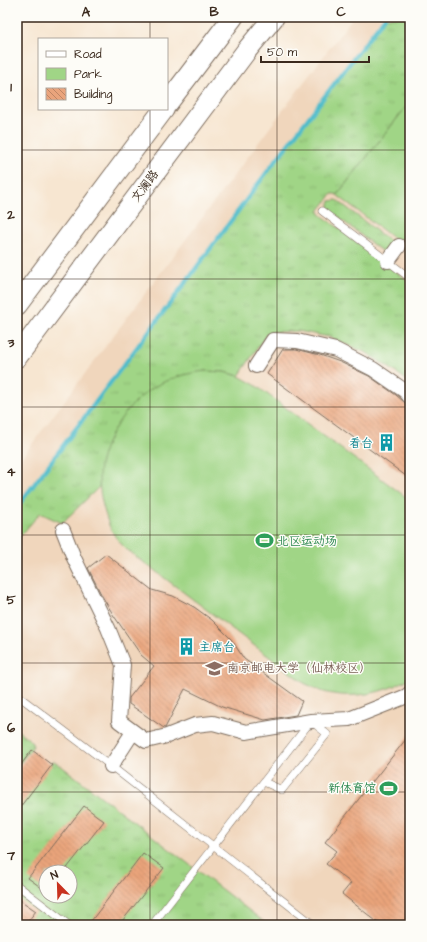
<svg xmlns="http://www.w3.org/2000/svg" width="427" height="942" viewBox="0 0 427 942" font-family="'Architects Daughter','LXGW WenKai TC',sans-serif">
	<style>
		.built { fill: #f0d6bc; fill-rule: evenodd }
		.grass { fill: url(#grass-tufts); stroke: #6e8052; fill-rule: evenodd }
		.park { fill: #a0d586; stroke: #6e8052 }
		.lines { fill: none; stroke-linecap: round; stroke-linejoin: round }
		.stream { stroke: #50bccb; stroke-width: 4.5 }
		.building { fill: url(#building-back-hatch) }
		.lane-casing { stroke: #7d6c5d; stroke-width: 8 }
		.street-casing { stroke: #7d6c5d; stroke-width: 16 }
		.secondary-casing { stroke: #7d6c5d; stroke-width: 22 }
		.lane { stroke: #fff; stroke-width: 7 }
		.street { stroke: #fff; stroke-width: 14 }
		.secondary { stroke: #fff; stroke-width: 20 }
		.grid { fill: none; stroke: #3b2a1e; stroke-width: 1; stroke-opacity: 0.55 }
		.labels { text-anchor: middle; dominant-baseline: central; stroke-width: 3; stroke-linejoin: round; paint-order: stroke }
		.street-label { font-size: 12px; fill: #3b2a1e; stroke: #fdfcf7 }
		.culture-label { font-size: 12px; fill: #0d838f; stroke: #fdfcf7; text-anchor: end }
		.leisure-label { font-size: 12px; fill: #27864d; stroke: #fdfcf7; text-anchor: start }
		.education-label { font-size: 12px; fill: #785e54; stroke: #fdfcf7; text-anchor: start }
		.neatline { fill: none; stroke: #3b2a1e; stroke-width: 1.5 }
		.grid-label { font-size: 13px; text-anchor: middle; font-weight: bold; fill: #3b2a1e }
	</style>
	<defs>
		<pattern id="grass-tufts" width="24" height="20" patternUnits="userSpaceOnUse"><rect width="24" height="20" fill="#a0d586"/><path d="M3 7l-1-3M5 7V3M7 7l1-3M15 17l-1-3M17 17v-4M19 17l1-3" fill="none" stroke="#8bb773"/></pattern>
		<pattern id="building-back-hatch" width="6" height="6" patternUnits="userSpaceOnUse"><rect width="6" height="6" fill="#eaa47c"/><path d="M-1 5l2 2M0 0l6 6M5-1l2 2" fill="none" stroke="#bf8665"/></pattern>
	</defs>
	<rect width="100%" height="100%" fill="#fdfcf7"/>
	<filter id="ink" filterUnits="userSpaceOnUse"><feTurbulence type="fractalNoise" baseFrequency=".025" numOctaves="2"/><feDisplacementMap in="SourceGraphic" scale="8" xChannelSelector="R" yChannelSelector="G"/><feConvolveMatrix kernelMatrix="1 2 1 2 8 2 1 2 1" color-interpolation-filters="sRGB"/></filter>
	<filter id="wash" filterUnits="userSpaceOnUse"><feTurbulence type="fractalNoise" baseFrequency=".012" numOctaves="4" result="noise"/><feDisplacementMap in="SourceGraphic" scale="16" xChannelSelector="R" yChannelSelector="G"/><feGaussianBlur stdDeviation="0.9" result="paint"/><feColorMatrix in="noise" values="0 0 0 0 0 0 0 0 0 0 0 0 0 0 0 0 0 1.4 0 .05"/><feComposite in="paint" operator="in"/></filter>
	<g filter="url(#wash)">
		<rect width="100%" height="100%" fill="#f7e6d1"/>
		<path class="built" d="M353 17H410V925H17V464ZM46 872H70V896H46Z"/>
		<path class="grass" d="M385 17H410V102L337 195 335 194H332L319 211 320 214 410 282V383L397 373 367 353 329 337 298 331 273 332 266 335 239 376 224 372 205 371 128 410 116 427 107 444 101 462 100 486 62 523 40 513 17 540V507L174 298 261 180Z
			M337 200 392 243 393 249 390 252 384 253 329 210V204L330 201Z
			M17 730 31 741 33 746 17 767Z
			M54 761 60 765 268 925H17V804L47 765ZM46 872H70V896H46Z"/>
		<path class="park" d="M410 102V251L337 195Z
			M205 371 224 372 239 376 255 385 410 500V678C385 693 353 700 324 692 317 690 311 686 304 683L126 549C121 544 116 538 113 533 109 527 107 519 105 513 100 497 97 477 101 461 107 437 123 411 143 395 161 380 182 374 205 371Z"/>
		<g class="lines">
			<path class="stream" d="M17 507 174 298 261 180 385 17"/>
		</g>
		<g id="blocks">
			<path class="building" d="M283 349H296L320 355 340 362 369 376 396 395 410 407V479L267 374Z
				M106 554 152 590 173 596 194 607 212 620 231 639 244 659 302 701 296 715 265 720 222 707 185 689 165 728H164L129 704V698L154 666 141 655 114 616 102 596 88 568Z
				M410 734V925H381L342 894 351 883 326 864 337 851 325 842Z
				M32 750 52 765 17 811V770Z
				M84 806 104 821 64 872H46V891L28 878Z
				M143 853 164 868 119 925H88Z
				M17 898 36 911 25 925H17Z"/>
		</g>
	</g>
	<g filter="url(#ink)">
		<use href="#blocks" fill-opacity="0" stroke="#7d6c5d" stroke-width="1"/>
		<g class="lines">
			<defs>
				<path id="lane" d="M322 211 410 278
					M17 695 111 766 314 925
					M17 885 69 925
					M152 925C205 857 258 789 311 721L327 734 282 790 264 782"/>
				<path id="street" d="M388 261 399 246
					M256 366 273 340 297 341 336 350 373 369 405 391 410 397
					M63 530 74 558 108 628 123 665 119 721 146 741 167 736 195 725 213 723 246 732 311 721 349 719 407 696 410 693
					M111 766 133 732"/>
				<path id="secondary" d="M167 104 233 17
					M17 305 164 109
					M17 357 247 50 274 17"/>
			</defs>
			<use href="#lane" class="lane-casing"/>
			<use href="#street" class="street-casing"/>
			<use href="#secondary" class="secondary-casing"/>
			<use href="#lane" class="lane"/>
			<use href="#street" class="street"/>
			<use href="#secondary" class="secondary"/>
		</g>
	</g>
	<path class="grid" d="M150 17V39M277 17V925M150 109V925M17 150H410M17 279H410M17 407H410M17 535H410M17 663H410M17 792H410"/>
	<defs>
		<symbol id="building-bare" viewBox="-9 -9 18 18"><path d="M-4-6H4V6H1V3H-1V6H-4ZM-2.5-4.3h1.7v1.8h-1.7ZM.8-4.3h1.7v1.8H.8ZM-2.5-1h1.7V.8h-1.7ZM.8-1h1.7V.8H.8Z" fill="#0f9aa8" stroke="#fdfcf7" stroke-width="2.5" paint-order="stroke"/></symbol>
		<symbol id="stadium-bare" viewBox="-9 -9 18 18"><path d="M0-5a6.5 5 0 1 0 0 10a6.5 5 0 1 0 0-10ZM-3.5-1.8h7v3.6h-7Z" fill="#2e9e5b" stroke="#fdfcf7" stroke-width="2.5" paint-order="stroke"/></symbol>
		<symbol id="university-bare" viewBox="-9 -9 18 18"><path d="M0-5L7-2L0 1L-7-2ZM-4 1L0 2.5L4 1V4Q0 6-4 4Z" fill="#8d6e63" stroke="#fdfcf7" stroke-width="2.5" paint-order="stroke"/></symbol>
	</defs>
	<g fill-rule="evenodd">
		<use href="#building-bare" x="374" y="430" width="25" height="25"/>
		<use href="#stadium-bare" x="252" y="528" width="25" height="25"/>
		<use href="#building-bare" x="174" y="634" width="25" height="25"/>
		<use href="#university-bare" x="202" y="656" width="25" height="25"/>
		<use href="#stadium-bare" x="376" y="776" width="25" height="25"/>
	</g>
	<g class="labels">
		<g class="street-label">
			<text transform="translate(145 186) rotate(-53)">文澜路</text>
		</g>
		<g class="culture-label">
			<text x="373" y="443">看台</text>
			<text x="199" y="647" text-anchor="start">主席台</text>
		</g>
		<g class="leisure-label">
			<text x="277" y="541">北区运动场</text>
			<text x="376" y="788" text-anchor="end">新体育馆</text>
		</g>
		<g class="education-label">
			<text x="227" y="668">南京邮电大学（仙林校区）</text>
		</g>
	</g>
	<rect width="427" height="942" fill="none" stroke="#fdfcf7" stroke-width="44"/>
	<rect x="38" y="38" width="130" height="72" fill="#fdfcf7" stroke="#afa8a0"/>
	<rect x="46" y="51" width="20" height="6" fill="#ffffff" stroke="#afa8a0"/>
	<text x="74" y="58" font-size="12" fill="#3b2a1e">Road</text>
	<rect x="46" y="68" width="20" height="12" fill="#a0d586" stroke="#afa8a0"/>
	<text x="74" y="78" font-size="12" fill="#3b2a1e">Park</text>
	<rect x="46" y="88" width="20" height="12" fill="url(#building-back-hatch)" stroke="#afa8a0"/>
	<text x="74" y="98" font-size="12" fill="#3b2a1e">Building</text>
	<g transform="translate(58 884) rotate(337)"><circle r="19" fill="#fdfcf7" stroke="#afa8a0"/>
	<path d="M0-3L7 15L0 10L-7 15Z" fill="#c8321e"/>
	<text y="-6" font-size="11" font-weight="bold" text-anchor="middle" fill="#3b2a1e">N</text>
	</g>
	<path d="M261 56v6h108v-6" fill="none" stroke="#3b2a1e" stroke-width="2"/>
	<text x="267" y="56" font-size="12" fill="#3b2a1e" stroke="#fdfcf7" stroke-width="3" paint-order="stroke">50 m</text>
	<rect x="22" y="22" width="383" height="898" class="neatline"/>
	<g class="grid-label">
		<text x="86" y="16">A</text>
		<text x="214" y="16">B</text>
		<text x="341" y="16">C</text>
		<text x="11" y="91">1</text>
		<text x="11" y="219">2</text>
		<text x="11" y="347">3</text>
		<text x="11" y="476">4</text>
		<text x="11" y="604">5</text>
		<text x="11" y="732">6</text>
		<text x="11" y="860">7</text>
	</g>
</svg>
